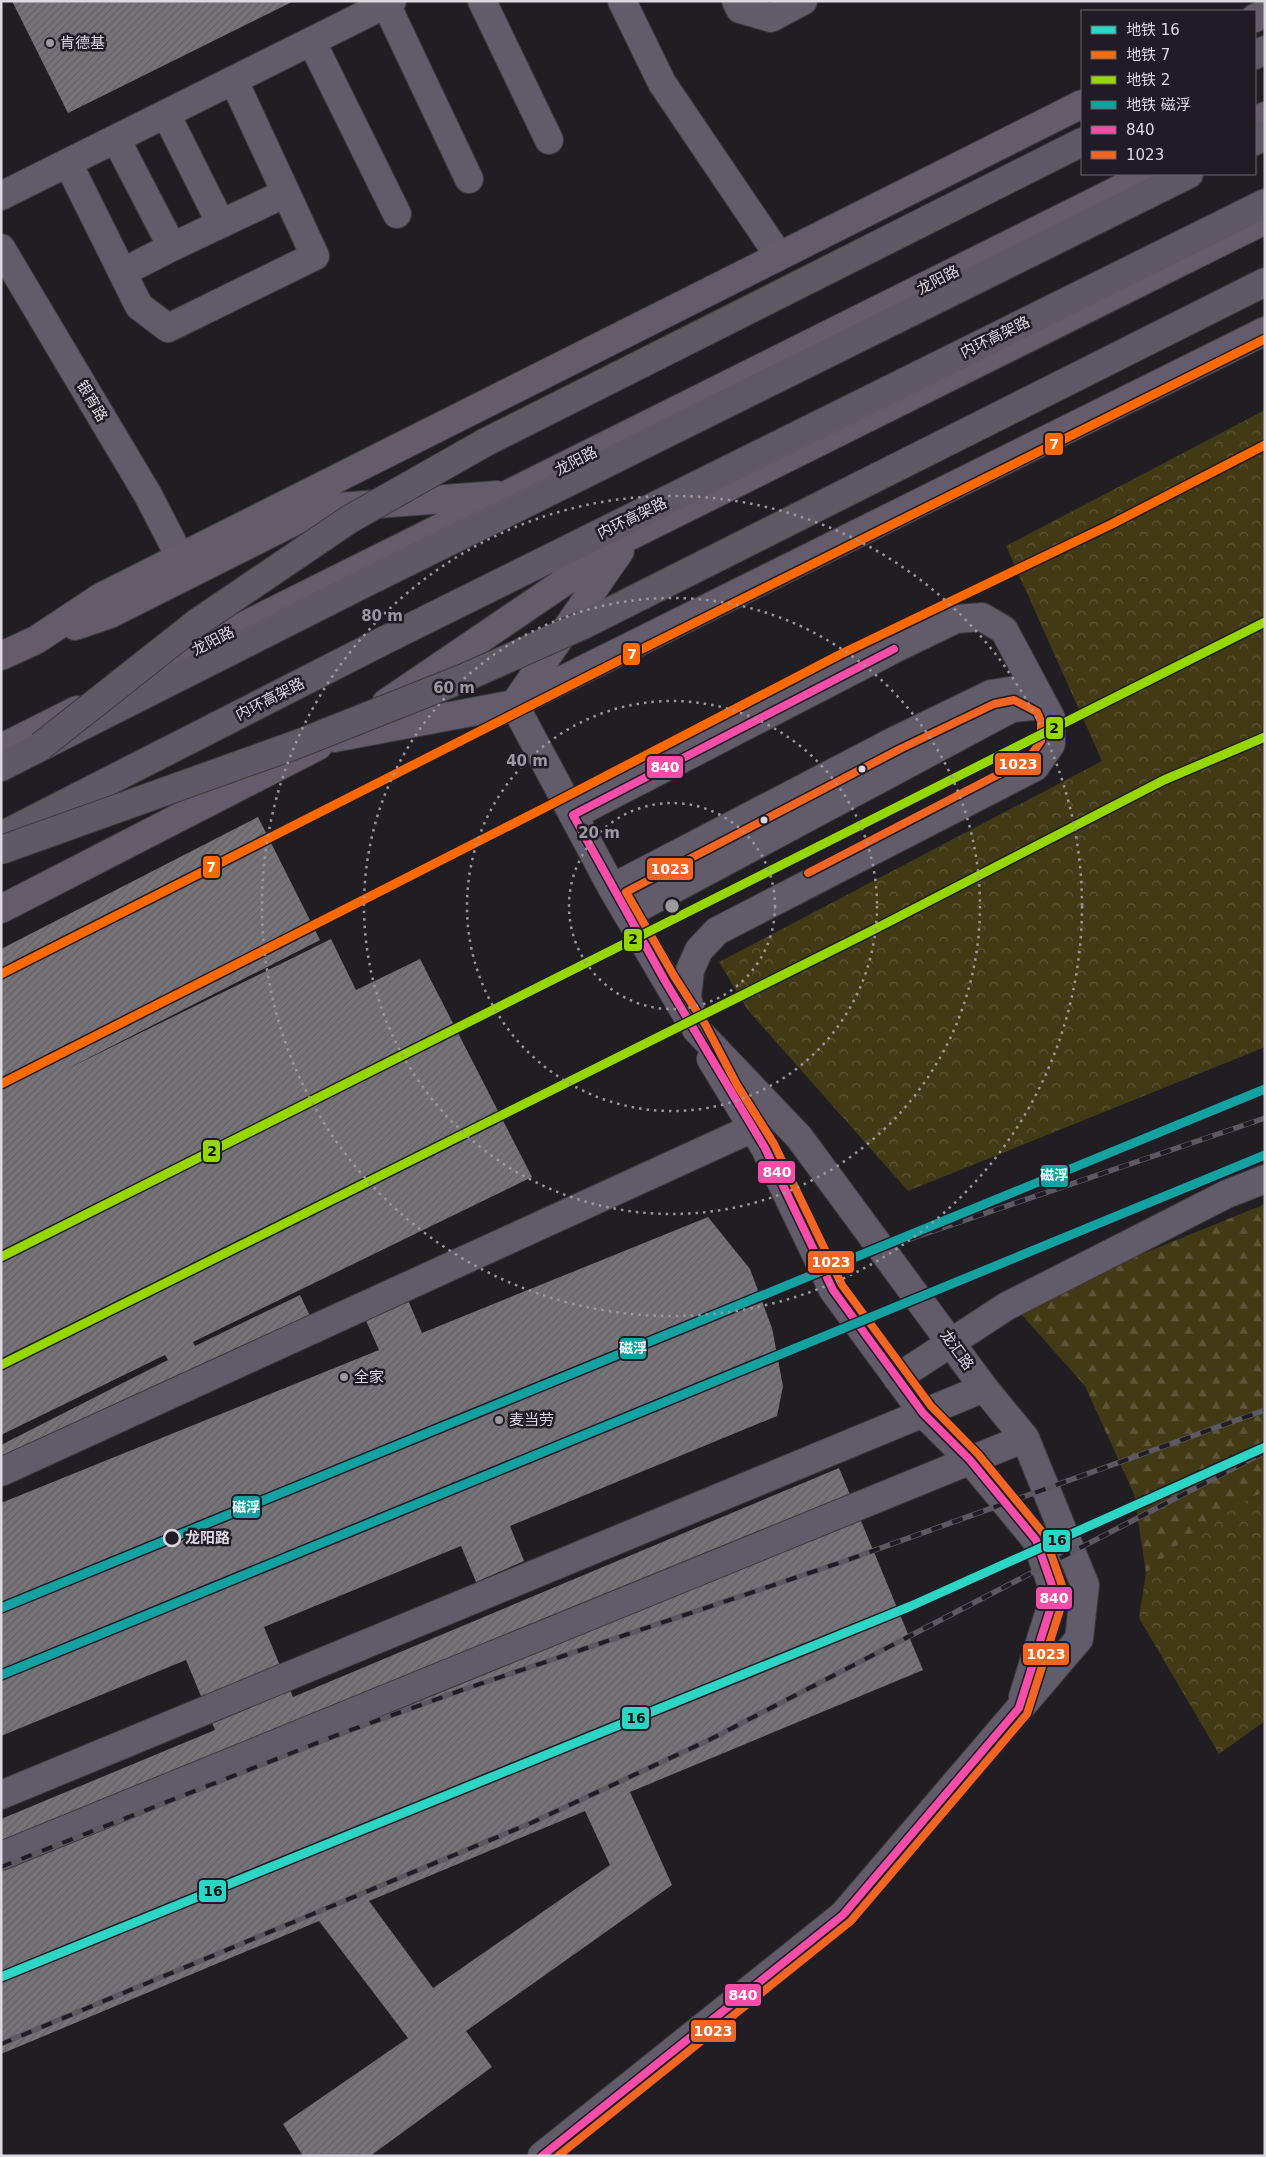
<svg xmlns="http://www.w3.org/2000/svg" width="1266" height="2157" viewBox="0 0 1266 2157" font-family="'DejaVu Sans','Noto Sans SC',sans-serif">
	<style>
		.forest { fill: url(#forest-firs) }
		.park { fill: url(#park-crowns) }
		.building { fill: url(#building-hatch); fill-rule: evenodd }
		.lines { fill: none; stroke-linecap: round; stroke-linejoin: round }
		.minor-casing { stroke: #3b393d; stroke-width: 30 }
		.major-casing { stroke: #3b393d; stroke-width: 30 }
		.highway-casing { stroke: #3b393d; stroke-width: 30 }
		.minor { stroke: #625b69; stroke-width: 28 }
		.major { stroke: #645b6b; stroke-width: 28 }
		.highway { stroke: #5e5964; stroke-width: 28 }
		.rail-casing { stroke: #5d5962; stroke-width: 5.5 }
		.rail { stroke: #211b26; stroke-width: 4; stroke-dasharray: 11; stroke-linecap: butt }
		.highway-bridge-casing { stroke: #3b393d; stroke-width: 30; stroke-linecap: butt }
		.highway-bridge { stroke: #5e5964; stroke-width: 28 }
		.bus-1-casing { stroke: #211b26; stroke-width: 11 }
		.bus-2-casing { stroke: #211b26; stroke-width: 11 }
		.bus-1 { stroke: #f54da8; stroke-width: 8 }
		.bus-2 { stroke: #f26522; stroke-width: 8 }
		.metro-1-casing { stroke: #211b26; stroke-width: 12 }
		.metro-2-casing { stroke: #211b26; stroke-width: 12 }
		.metro-3-casing { stroke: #211b26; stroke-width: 12 }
		.metro-4-casing { stroke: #211b26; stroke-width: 12 }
		.metro-1 { stroke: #2cd5c4; stroke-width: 9 }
		.metro-2 { stroke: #ff6900; stroke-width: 9 }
		.metro-3 { stroke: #97d700; stroke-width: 9 }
		.metro-4 { stroke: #13a1a1; stroke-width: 9 }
		.ring { fill: none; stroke: #9b989e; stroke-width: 2.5; stroke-dasharray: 2.5 5 }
		.poi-dot { fill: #9b989e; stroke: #211b26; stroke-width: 2 }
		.bus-dot { fill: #ddd9e1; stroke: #211b26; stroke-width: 2 }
		.stop-dot { fill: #211b26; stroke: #ddd9e1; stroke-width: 2.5 }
		.labels { text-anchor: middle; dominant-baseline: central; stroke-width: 5; stroke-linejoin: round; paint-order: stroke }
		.poi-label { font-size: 15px; fill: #ddd9e1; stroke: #211b26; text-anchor: start }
		.street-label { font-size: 15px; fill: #ddd9e1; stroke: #211b26 }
		.stop-label { font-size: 15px; font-weight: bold; fill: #ddd9e1; stroke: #211b26; text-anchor: start }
		.centre { fill: #9b989e; stroke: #211b26; stroke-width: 2.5 }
		.ring-label { font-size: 15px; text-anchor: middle; font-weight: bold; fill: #9b989e; stroke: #211b26; stroke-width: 5; stroke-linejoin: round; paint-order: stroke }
		.line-badge { stroke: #211b26; stroke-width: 2 }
		.badge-label { font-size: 14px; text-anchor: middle; font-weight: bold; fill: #fff }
		.pale-badge-label { font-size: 14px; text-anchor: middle; font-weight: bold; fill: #111 }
	</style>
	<defs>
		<pattern id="forest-firs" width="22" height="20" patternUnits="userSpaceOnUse" patternTransform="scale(1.25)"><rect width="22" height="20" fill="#423915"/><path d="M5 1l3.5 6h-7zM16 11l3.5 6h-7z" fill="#5d5537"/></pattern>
		<pattern id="park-crowns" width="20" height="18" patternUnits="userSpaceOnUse" patternTransform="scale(1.25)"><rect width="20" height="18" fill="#423915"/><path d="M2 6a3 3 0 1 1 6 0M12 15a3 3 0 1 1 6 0" fill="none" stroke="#5d5537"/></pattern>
		<pattern id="building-hatch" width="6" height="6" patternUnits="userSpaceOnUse" patternTransform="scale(1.25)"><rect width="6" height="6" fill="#777479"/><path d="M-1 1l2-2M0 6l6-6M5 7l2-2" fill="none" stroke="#626064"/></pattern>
	</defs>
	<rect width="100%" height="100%" fill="#211e23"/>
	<path class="forest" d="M1265 1204V1491C1218 1514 1185 1540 1146 1573L1134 1494 1085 1386 1014 1306Z"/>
	<path class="park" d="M1265 410V1047L908 1191 747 1009 719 962 1102 761 1006 546Z
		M1265 1491V1721L1219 1754 1139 1618 1146 1573 1187 1537 1237 1505Z"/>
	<path class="building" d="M12 1H294L68 113Z
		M258 817 320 940 59 1073 331 939 356 990 420 959 532 1177 193 1342 195 1346 300 1295 313 1322 1 1478V1445L168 1360 165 1355 1 1435V949Z
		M708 1217 750 1269 772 1328 783 1386 777 1416 510 1526 524 1561 476 1582 461 1546 264 1627 293 1697 839 1468 923 1670 630 1792 672 1885 466 2031 492 2067 373 2154 374 2156H303L283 2124 408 2038 319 1921 1 2054V1819L215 1730 186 1660 1 1736V1503L379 1350 359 1305 402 1286 422 1333ZM585 1811 610 1865 433 1988 369 1901Z"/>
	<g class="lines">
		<defs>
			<path id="minor" d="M482 1 549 140
				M622 1 662 83 779 256
				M736 1 740 9 771 18 803 1
				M386 4 469 179
				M312 42 397 214
				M234 81 286 193
				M166 114 221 224
				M116 139 172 247 123 272
				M68 163 139 306 168 328 315 256 286 193 172 247
				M1 196 392 1
				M1 248 148 495 180 557
				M514 704 612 888 689 1019
				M612 888 896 740 991 694 1016 690 1044 705
				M627 914 1012 708 1044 705
				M711 1059 765 1148 833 1290 923 1413 970 1460 1036 1540 1055 1594 1023 1697
				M897 1378 1007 1306 1227 1194 1265 1179
				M1 1472 753 1128
				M1 1795 984 1388
				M1 1856 1025 1438
				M542 2156 843 1915 1079 1639 1085 1585 1025 1438 984 1388 799 1137 696 1029 687 998 690 970 699 950 717 931 1035 767 1051 744V718L1004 630 982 617 956 619 894 649 573 815"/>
			<path id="major" d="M1255 18 1265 13
				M1255 121 1265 116
				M563 564 630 536 1265 220
				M75 626 110 614 303 517 325 508 497 495
				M1 656 36 640 101 597 1082 104
				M131 682 1150 174
				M517 700 620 551
				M386 703 592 563
				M334 738 514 704 1265 331
				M1 748 77 710
				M1 909 318 746"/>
			<path id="highway" d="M1255 55 1265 50
				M1255 141 1265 136
				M486 442 1082 142
				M583 625 1265 282
				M1 767 359 586 1189 174
				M1 836 385 640 1265 203"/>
		</defs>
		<use href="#minor" class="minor-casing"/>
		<use href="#major" class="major-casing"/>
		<use href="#highway" class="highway-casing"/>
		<use href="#minor" class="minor"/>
		<use href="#major" class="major"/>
		<use href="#highway" class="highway"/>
		<defs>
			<path id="rail" d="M848 1260 1265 1118
				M1 1867 340 1734 462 1690 839 1563 1265 1410
				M1 2044 531 1823 711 1739 1265 1452"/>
		</defs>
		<use href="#rail" class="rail-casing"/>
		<use href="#rail" class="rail"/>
		<defs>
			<path id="highway-bridge" d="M41 746 198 622 350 519 486 442
				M1 850 295 745 464 678 583 625"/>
		</defs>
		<use href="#highway-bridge" class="highway-bridge-casing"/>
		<use href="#highway-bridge" class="highway-bridge"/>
		<defs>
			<path id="bus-1" d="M542 2156 843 1915 1019 1708 1055 1594 1036 1540 970 1460 923 1413 833 1290 765 1148 665 981 573 815 894 649"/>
			<path id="bus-2" d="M558 2156 851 1921 1027 1714 1065 1594 1044 1534 978 1454 931 1406 842 1285 774 1144 737 1085 705 1024 674 976 626 892 900 749 994 704 1014 700 1037 712 1041 721V741L1028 759 808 873"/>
		</defs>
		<use href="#bus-1" class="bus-1-casing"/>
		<use href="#bus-2" class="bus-2-casing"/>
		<use href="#bus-1" class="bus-1"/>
		<use href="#bus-2" class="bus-2"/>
		<defs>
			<path id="metro-1" d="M1 1977 911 1606 1265 1447"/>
			<path id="metro-2" d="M1 974 632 654 1265 339
				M1 1084 548 806 839 655 1112 524 1265 445"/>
			<path id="metro-3" d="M1 1257 1265 622
				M1 1365 873 930 1164 780 1265 737"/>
			<path id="metro-4" d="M1 1608 1265 1089
				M1 1675 1265 1155"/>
		</defs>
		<use href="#metro-1" class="metro-1-casing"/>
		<use href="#metro-2" class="metro-2-casing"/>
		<use href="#metro-3" class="metro-3-casing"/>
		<use href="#metro-4" class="metro-4-casing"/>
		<use href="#metro-1" class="metro-1"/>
		<use href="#metro-2" class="metro-2"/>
		<use href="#metro-3" class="metro-3"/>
		<use href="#metro-4" class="metro-4"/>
	</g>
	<g class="ring">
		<circle cx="672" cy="906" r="103"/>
		<circle cx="672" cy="906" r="205"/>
		<circle cx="672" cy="906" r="308"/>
		<circle cx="672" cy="906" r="410"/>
	</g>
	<g class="poi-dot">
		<circle cx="50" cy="43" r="5"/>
		<circle cx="344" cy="1377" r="5"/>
		<circle cx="499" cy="1420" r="5"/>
	</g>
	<g class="bus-dot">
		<circle cx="862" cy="769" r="4.5"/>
		<circle cx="764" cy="820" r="4.5"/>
	</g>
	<circle class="stop-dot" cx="172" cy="1538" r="8"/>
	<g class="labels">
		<g class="poi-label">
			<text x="60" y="43">肯德基</text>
			<text x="354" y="1377">全家</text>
			<text x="509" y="1420">麦当劳</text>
		</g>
		<g class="street-label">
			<text transform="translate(938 280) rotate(-27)">龙阳路</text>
			<text transform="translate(995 337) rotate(-26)">内环高架路</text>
			<text transform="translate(92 401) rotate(59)">银宵路</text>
			<text transform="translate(576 461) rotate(-27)">龙阳路</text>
			<text transform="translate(632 518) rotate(-26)">内环高架路</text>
			<text transform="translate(213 641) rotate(-27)">龙阳路</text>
			<text transform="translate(270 699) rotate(-27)">内环高架路</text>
			<text transform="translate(957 1350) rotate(54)">龙汇路</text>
		</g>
		<g class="stop-label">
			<text x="185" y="1538">龙阳路</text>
		</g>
	</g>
	<circle cx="672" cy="906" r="8" class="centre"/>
	<g class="ring-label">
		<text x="382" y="621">80 m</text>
		<text x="454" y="693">60 m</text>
		<text x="527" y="766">40 m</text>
		<text x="599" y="838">20 m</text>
	</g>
	<g class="line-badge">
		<rect x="1044" y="432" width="20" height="24" rx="5" fill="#ff6900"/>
		<rect x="622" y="642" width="19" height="24" rx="5" fill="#ff6900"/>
		<rect x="1045" y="716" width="19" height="24" rx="5" fill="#97d700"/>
		<rect x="994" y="752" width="48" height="24" rx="5" fill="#f26522"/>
		<rect x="646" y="755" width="38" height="24" rx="5" fill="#f54da8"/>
		<rect x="202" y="855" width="19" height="24" rx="5" fill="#ff6900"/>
		<rect x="646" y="857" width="48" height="24" rx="5" fill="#f26522"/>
		<rect x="623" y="928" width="20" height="24" rx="5" fill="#97d700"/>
		<rect x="202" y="1139" width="19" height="24" rx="5" fill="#97d700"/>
		<rect x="757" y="1160" width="39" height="24" rx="5" fill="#f54da8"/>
		<rect x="1040" y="1164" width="29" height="24" rx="5" fill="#13a1a1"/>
		<rect x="807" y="1250" width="48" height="24" rx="5" fill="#f26522"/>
		<rect x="619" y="1337" width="28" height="23" rx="5" fill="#13a1a1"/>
		<rect x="232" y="1495" width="29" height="24" rx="5" fill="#13a1a1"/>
		<rect x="1042" y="1529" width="29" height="24" rx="5" fill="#2cd5c4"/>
		<rect x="1035" y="1586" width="38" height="24" rx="5" fill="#f54da8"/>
		<rect x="1022" y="1642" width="48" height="24" rx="5" fill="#f26522"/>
		<rect x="621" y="1706" width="29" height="24" rx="5" fill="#2cd5c4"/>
		<rect x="198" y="1879" width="29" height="24" rx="5" fill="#2cd5c4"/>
		<rect x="724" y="1983" width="38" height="24" rx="5" fill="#f54da8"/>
		<rect x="690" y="2019" width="47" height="24" rx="5" fill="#f26522"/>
	</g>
	<g class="badge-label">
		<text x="1054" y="449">7</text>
		<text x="632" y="659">7</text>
		<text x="1018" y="769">1023</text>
		<text x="665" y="772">840</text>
		<text x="211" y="872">7</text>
		<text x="670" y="874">1023</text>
		<text x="777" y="1177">840</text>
		<text x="1054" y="1180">磁浮</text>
		<text x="831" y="1267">1023</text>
		<text x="633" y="1353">磁浮</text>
		<text x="246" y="1512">磁浮</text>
		<text x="1054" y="1603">840</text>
		<text x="1046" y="1659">1023</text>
		<text x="743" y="2000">840</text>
		<text x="713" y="2036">1023</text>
	</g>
	<g class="pale-badge-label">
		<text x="1054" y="733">2</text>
		<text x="633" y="944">2</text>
		<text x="212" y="1156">2</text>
		<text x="1057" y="1545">16</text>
		<text x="636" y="1723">16</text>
		<text x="213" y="1896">16</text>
	</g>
	<rect width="1266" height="2157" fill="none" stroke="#ddd9e1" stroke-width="5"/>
	<rect x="1081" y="10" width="175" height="165" fill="#211b26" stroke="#6c6771"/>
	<rect x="1091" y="26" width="25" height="8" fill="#2cd5c4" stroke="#6c6771"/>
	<text x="1126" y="35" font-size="15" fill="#ddd9e1">地铁 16</text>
	<rect x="1091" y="51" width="25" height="8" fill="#ff6900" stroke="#6c6771"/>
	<text x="1126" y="60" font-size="15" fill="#ddd9e1">地铁 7</text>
	<rect x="1091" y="76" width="25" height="8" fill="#97d700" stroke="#6c6771"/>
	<text x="1126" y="85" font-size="15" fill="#ddd9e1">地铁 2</text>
	<rect x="1091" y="101" width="25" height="8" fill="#13a1a1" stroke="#6c6771"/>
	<text x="1126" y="110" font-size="15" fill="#ddd9e1">地铁 磁浮</text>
	<rect x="1091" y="126" width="25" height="8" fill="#f54da8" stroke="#6c6771"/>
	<text x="1126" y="135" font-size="15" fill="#ddd9e1">840</text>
	<rect x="1091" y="151" width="25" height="8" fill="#f26522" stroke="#6c6771"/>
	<text x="1126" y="160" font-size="15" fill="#ddd9e1">1023</text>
</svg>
